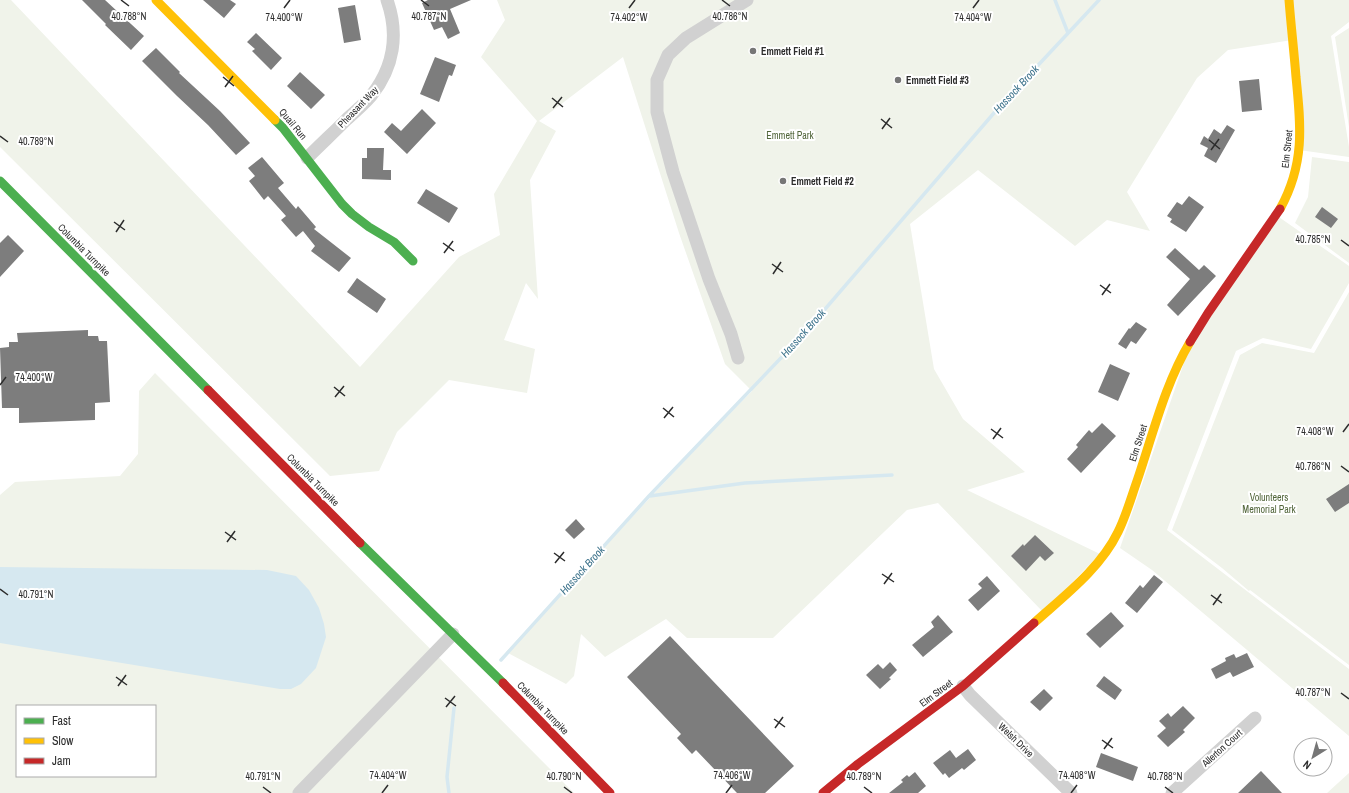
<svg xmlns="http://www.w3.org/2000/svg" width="1349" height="793" viewBox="0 0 1349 793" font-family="'Archivo Narrow',sans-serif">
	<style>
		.green { fill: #f0f3ea; fill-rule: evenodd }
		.water { fill: #d6e8f0 }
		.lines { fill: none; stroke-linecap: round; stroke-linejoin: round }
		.stream { stroke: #d6e8f0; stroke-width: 3.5 }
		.building { fill: #7d7d7d }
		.street { stroke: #d1d1d1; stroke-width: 13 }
		.fast { stroke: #4caf50; stroke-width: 9 }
		.slow { stroke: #ffc107; stroke-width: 9 }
		.jam { stroke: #c62828; stroke-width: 9 }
		.ticks { fill: none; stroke: #2c2c2c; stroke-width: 1.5 }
		.poi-dot { fill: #767676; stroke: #fff; stroke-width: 1.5 }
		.labels { text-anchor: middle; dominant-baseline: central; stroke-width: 4; stroke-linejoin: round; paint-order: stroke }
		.poi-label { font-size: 10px; font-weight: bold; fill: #2c2c2c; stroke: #fff; text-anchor: start }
		.street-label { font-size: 10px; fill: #2c2c2c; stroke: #fff }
		.park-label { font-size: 10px; fill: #52663b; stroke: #fff }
		.water-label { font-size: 11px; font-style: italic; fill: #3c728b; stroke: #fff }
		.ticks-label { font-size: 10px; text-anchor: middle; fill: #2c2c2c; stroke: #fff; stroke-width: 4; stroke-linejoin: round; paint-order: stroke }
	</style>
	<rect width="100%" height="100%" fill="#fff"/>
	<path class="green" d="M0 0H11L360 367 459 257 500 235 494 194 537 121 481 57 505 20 497 0H1349V22L1331 36 1349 147V157L1299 150 1292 40 1228 50 1197 78 1127 192 1150 231 1107 220 1075 246 978 170 910 224 934 369 963 419 1025 472 967 490 1100 554 1043 612 938 503 907 510 773 638H687L666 619 605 657 581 634 574 676 566 684 506 652 705 439 752 391 725 364 679 233 623 57 539 121 556 131 530 180 538 299 526 283 504 340 535 349 527 393 449 380 397 432 379 471 330 476 0 147Z
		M1349 28V127L1335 37Z
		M1312 157 1349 162V263L1295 223 1308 197Z
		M1276 215 1349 266V283L1311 349 1263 338 1236 351 1167 530 1349 669V736L1152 570 1120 548 1196 328Z
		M1349 292V665L1250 590 1249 591 1222 568 1172 530 1240 355 1262 343 1314 353Z
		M155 373 574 793H0V495L15 482 120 476 138 454 139 391ZM17 706H155V776H17Z
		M1349 773V793H1327Z"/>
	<path class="water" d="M0 567 267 570 296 576 309 590 319 608 324 624 326 637 316 668 301 684 291 689H280L0 643Z"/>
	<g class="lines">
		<path class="stream" d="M1055 0 1068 33
			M650 496 745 483 892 475
			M501 660 649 496 801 337 1000 106 1099 0
			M449 793 447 777 454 708"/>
	</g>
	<path class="building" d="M82 0H105L144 36 131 50 105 25 106 24Z
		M203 0H230L236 4 224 18Z
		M428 0H471L450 9 460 33 448 39 442 27 434 30 422 3Z
		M355 5 361 40 344 43 338 8Z
		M256 33 282 58 271 70 252 51 255 49 247 42Z
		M156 48 180 72 179 73 220 111 250 143 236 155 208 125 177 96 142 61Z
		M435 57 456 65 452 76 449 75 439 102 420 94Z
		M300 72 325 95 311 109 287 86Z
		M1259 79 1262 110 1242 112 1239 81Z
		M422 109 436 123 407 154 384 132 392 123 401 131Z
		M1227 125 1235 130 1216 163 1204 156 1208 148 1200 144 1204 136 1208 139 1214 129 1221 134Z
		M367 148H384L383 170H391V180L362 179V158H367Z
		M262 157 284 183 278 188 296 209 298 206 316 227 314 229 351 258 339 272 311 251 315 246 303 231 296 237 281 220 286 216 268 196 264 200 249 181 255 176 248 168Z
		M426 189 458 208 449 223 417 203Z
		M1189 196 1204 207 1186 232 1170 222 1172 219 1167 216 1177 202 1182 205Z
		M1322 207 1338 219 1331 228 1315 217Z
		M8 235 24 251 0 277V243Z
		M1175 248 1199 270 1204 265 1216 276 1178 316 1167 305 1190 279 1166 257Z
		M357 278 386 299 377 313 347 292Z
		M1136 322 1147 329 1136 344 1131 341 1126 349 1118 344 1129 328 1130 329Z
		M88 330V336H98L99 341H107L110 402 95 403V420L19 423V408H2L0 348 9 347V342H18L17 333Z
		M1110 364 1130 373 1118 401 1098 392Z
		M1102 423 1116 436 1081 473 1067 459 1078 447 1076 445 1089 430 1092 433Z
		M1349 484V503L1335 512 1326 499Z
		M576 519 585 529 574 539 565 530Z
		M1035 535 1054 553 1045 561 1040 556 1026 571 1011 556 1023 544 1024 546Z
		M1154 575 1163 582 1137 613 1125 603 1140 585 1143 588Z
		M987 576 1000 591 978 611 968 600 982 588 978 584Z
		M1111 612 1124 626 1100 648 1086 634Z
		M938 615 953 632 923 657 912 645 934 627 931 622Z
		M670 636 794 766 765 793H737L696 750 692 754 677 738 681 734 627 677Z
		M1247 653 1254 667 1233 677 1230 672 1216 679 1211 669 1226 661 1225 658 1234 654 1236 658Z
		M890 662 897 670 889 678 891 679 880 689 866 675 878 664 883 669Z
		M1104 676 1122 690 1115 700 1096 686Z
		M1044 689 1053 698 1040 711 1030 702Z
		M1183 706 1195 718 1183 730 1185 732 1168 747 1157 736 1166 728 1159 721 1168 713 1171 717Z
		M968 749 976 760 964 770 962 768 949 778 945 773 943 775 933 763 950 750 956 758Z
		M1101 753 1138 767 1133 781 1096 767Z
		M1261 771 1282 793H1238Z
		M915 772 926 786 918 793H889L903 782 901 780 907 775 909 777Z"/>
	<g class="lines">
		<path class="street" d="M307 158C320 145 334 132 347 119 355 112 364 104 371 96 394 67 399 34 387 0
			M738 358 731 334 709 279 673 172 657 112V80L668 55 686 38 747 0
			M963 686 970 695 1071 793
			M299 793 453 634
			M1172 793 1255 718"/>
		<path class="fast" d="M275 120 283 128 342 204 352 214 369 227 394 242 413 261
			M0 181 208 390
			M360 543 503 683"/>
		<path class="slow" d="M156 0 275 120
			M1280 209C1305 164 1301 126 1296 77 1294 51 1291 26 1289 0
			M1034 623C1064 596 1100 569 1118 532 1126 516 1131 498 1137 481 1153 434 1165 384 1190 342"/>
		<path class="jam" d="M1190 342 1208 313 1280 209
			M208 390 360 543
			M503 683 610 793
			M823 793 858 764 963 686 1034 623"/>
	</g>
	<path class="ticks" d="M121 0 129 6M421 0 429 6M722 0 730 6M284 8 290 0M629 8 635 0M973 8 979 0M223 77 234 86M225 87 233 76M552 98 563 107M553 108 562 97M881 119 892 128M882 129 890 118M0 136 8 142M1209 140 1220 149M1211 150 1219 139M114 222 125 230M116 232 124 220M1341 240 1349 246M443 243 454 251M444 253 453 241M772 264 783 272M773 274 781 262M1100 285 1111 293M1102 295 1110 284M0 385 6 377M334 387 345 396M335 397 344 386M663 408 674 417M664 418 673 407M991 429 1003 438M1343 432 1349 424M993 439 1001 428M1341 466 1349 472M225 532 236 540M227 542 235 531M554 553 565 561M555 563 564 552M882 574 894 582M884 584 892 573M0 589 8 595M1211 595 1222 603M1213 605 1221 594M116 677 127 685M118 686 126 675M1341 693 1349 699M445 698 456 706M446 707 455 696M774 719 785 727M775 728 783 717M1102 740 1113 748M1104 749 1112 738M263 787 271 793M564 787 572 793M864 787 872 793M1165 787 1173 793M382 793 388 785M726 793 732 785M1071 793 1077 785"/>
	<g class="poi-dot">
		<circle cx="753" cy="51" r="4"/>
		<circle cx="898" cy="80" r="4"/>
		<circle cx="783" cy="181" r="4"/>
	</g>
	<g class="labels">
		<g class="poi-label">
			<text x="761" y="51">Emmett Field #1</text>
			<text x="906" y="80">Emmett Field #3</text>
			<text x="791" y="181">Emmett Field #2</text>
		</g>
		<g class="street-label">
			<text transform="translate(358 107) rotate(-46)">Pheasant Way</text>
			<text transform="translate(293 124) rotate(50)">Quail Run</text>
			<text transform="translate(1287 149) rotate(-84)">Elm Street</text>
			<text transform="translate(84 250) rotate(45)">Columbia Turnpike</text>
			<text transform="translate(1138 443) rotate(-72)">Elm Street</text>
			<text transform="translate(313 480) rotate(45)">Columbia Turnpike</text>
			<text transform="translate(936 693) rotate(-37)">Elm Street</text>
			<text transform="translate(543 708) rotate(46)">Columbia Turnpike</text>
			<text transform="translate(1016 740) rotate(44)">Welsh Drive</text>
			<text transform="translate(1222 748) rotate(-42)">Allerton Court</text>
		</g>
		<g class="park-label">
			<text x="790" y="135">Emmett Park</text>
			<text x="1269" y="497">Volunteers<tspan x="1269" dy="12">Memorial Park</tspan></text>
		</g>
		<g class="water-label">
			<text transform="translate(1016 89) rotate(-47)">Hassock Brook</text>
			<text transform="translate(803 333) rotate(-48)">Hassock Brook</text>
			<text transform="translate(582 570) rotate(-48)">Hassock Brook</text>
		</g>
	</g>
	<g class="ticks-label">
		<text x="129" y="20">40.788°N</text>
		<text x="429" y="20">40.787°N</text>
		<text x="730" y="20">40.786°N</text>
		<text x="284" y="21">74.400°W</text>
		<text x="629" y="21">74.402°W</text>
		<text x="973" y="21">74.404°W</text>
		<text x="36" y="145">40.789°N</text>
		<text x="1313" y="243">40.785°N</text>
		<text x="34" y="381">74.400°W</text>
		<text x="1315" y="435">74.408°W</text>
		<text x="1313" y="470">40.786°N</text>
		<text x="36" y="598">40.791°N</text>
		<text x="1313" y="696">40.787°N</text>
		<text x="388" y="779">74.404°W</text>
		<text x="732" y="779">74.406°W</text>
		<text x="1077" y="779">74.408°W</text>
		<text x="263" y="780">40.791°N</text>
		<text x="564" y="780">40.790°N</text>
		<text x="864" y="780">40.789°N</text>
		<text x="1165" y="780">40.788°N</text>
	</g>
	<rect x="16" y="705" width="140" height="72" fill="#ffffff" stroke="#ababab"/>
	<rect x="24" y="718" width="20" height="6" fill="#4caf50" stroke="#ababab"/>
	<text x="52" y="725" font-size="12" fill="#2c2c2c">Fast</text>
	<rect x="24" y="738" width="20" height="6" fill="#ffc107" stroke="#ababab"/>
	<text x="52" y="745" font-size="12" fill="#2c2c2c">Slow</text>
	<rect x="24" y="758" width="20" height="6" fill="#c62828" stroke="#ababab"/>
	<text x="52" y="765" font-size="12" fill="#2c2c2c">Jam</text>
	<g transform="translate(1313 757) rotate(217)"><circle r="19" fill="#ffffff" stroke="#ababab"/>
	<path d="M0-3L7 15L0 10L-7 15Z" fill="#767676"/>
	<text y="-6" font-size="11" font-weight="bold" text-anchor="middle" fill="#2c2c2c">N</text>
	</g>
</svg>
